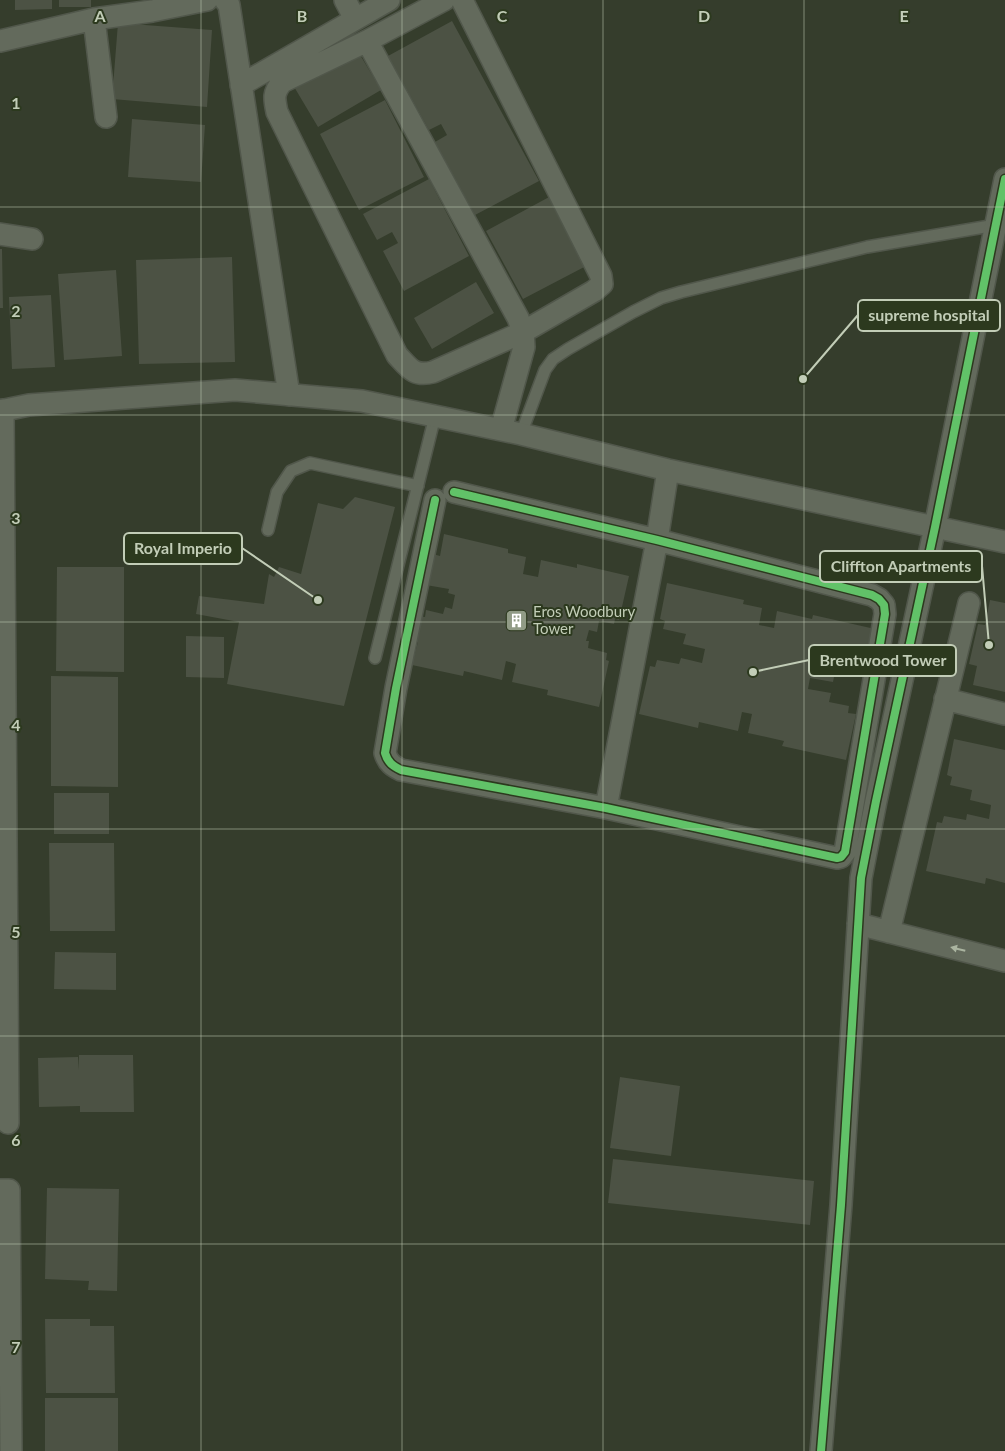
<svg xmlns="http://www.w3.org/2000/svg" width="1005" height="1451" viewBox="0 0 1005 1451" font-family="Lato,sans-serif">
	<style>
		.building { fill: #4c5244 }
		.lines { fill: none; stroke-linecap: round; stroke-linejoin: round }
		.service-casing { stroke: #51574b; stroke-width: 14 }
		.minor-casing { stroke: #51574b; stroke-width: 24 }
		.service { stroke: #636a5c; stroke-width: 11 }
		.minor { stroke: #636a5c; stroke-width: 21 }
		.cycleway-casing { stroke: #2c391e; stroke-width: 11 }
		.cycleway { stroke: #61c268; stroke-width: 8 }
		.oneway { fill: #aab4a0 }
		.grid { fill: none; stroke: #c2cdb7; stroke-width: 1; stroke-opacity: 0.55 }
		.labels { text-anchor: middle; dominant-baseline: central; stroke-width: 4; stroke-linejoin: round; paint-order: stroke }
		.poi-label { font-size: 15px; fill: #c2cdb7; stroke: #2c391e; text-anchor: start }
		.grid-label { font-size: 16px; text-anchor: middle; font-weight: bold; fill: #c2cdb7; stroke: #2c391e; stroke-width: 4; stroke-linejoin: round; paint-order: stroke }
		.leader { fill: none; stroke: #c2cdb7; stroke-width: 2 }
		.callout-dot { fill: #c2cdb7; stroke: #2c391e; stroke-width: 2 }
		.callout { fill: #2c391e; stroke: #c2cdb7; stroke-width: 2 }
		.callout-label { font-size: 16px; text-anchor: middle; font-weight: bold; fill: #c2cdb7 }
	</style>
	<rect width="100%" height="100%" fill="#353d2c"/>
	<path class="building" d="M15 0H52V9L15 10Z
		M59 0H91V7H59Z
		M452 21 539 181 475 215 435 142 447 135 441 124 429 130 388 56Z
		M118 23 212 30 207 107 112 99Z
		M356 48 381 90 318 127 293 85Z
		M385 100 424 177 359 210 320 134Z
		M132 119 205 125 201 182 128 177Z
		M429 179 469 256 404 291 383 251 398 243 392 232 377 240 363 214Z
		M551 196 588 265 523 299 486 231Z
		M0 249H2L3 308H0Z
		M232 257 235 362 139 364 136 260Z
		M116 270 122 356 64 360 58 274Z
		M476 282 494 313 432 349 414 318Z
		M51 295 55 367 12 369 9 297Z
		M355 497 395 507 344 706 227 684 239 622 196 614 199 596 264 604 269 574 274 577 279 567 301 574 318 503 343 509Z
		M444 534 508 549V553L526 557 523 574 538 577 541 560 577 568V564L629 576 619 620 615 619 614 624 599 621 597 632 589 630 586 641H589L588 648 607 653 606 660 609 661 599 707 547 695 548 690 512 682 516 664 506 661 502 680 464 671 463 676 412 665 418 642 414 641 419 616 425 617 426 610 443 614 445 607 452 609 455 595 448 593 449 589 426 585 433 554 440 556Z
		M57 567H124V672L56 671Z
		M667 583 744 600 743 604 762 608 759 625 774 628 777 611 812 619 813 615 875 629 865 673 857 671 856 677 835 672 833 682 810 678 808 689 831 693 829 702 849 706 848 713 856 714 846 760 782 746 784 741 748 733 752 714 742 712 738 731 699 722 698 728 639 714 650 666 655 667 657 660 679 664 681 658 702 663 705 649 683 644 686 634 663 629 665 621 660 619Z
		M990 600 1005 603V692L973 685 977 666 969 664 978 624 985 625Z
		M186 636 224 637V678L186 677Z
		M51 676 118 677V787L51 786Z
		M954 739 1005 750V883L986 878 985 884 926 871 937 822 942 823 944 816 966 820 967 814 989 819 991 805 970 800 972 790 950 785 952 777 947 775Z
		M54 793H109V834H54Z
		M49 843H114L115 931H50Z
		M55 952 116 953V990L54 989Z
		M79 1055H133L134 1112H80V1106L39 1107 38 1058 78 1057 79 1070Z
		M620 1077 680 1086 671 1156 610 1148Z
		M613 1159 814 1181 810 1225 608 1203Z
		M47 1188 119 1189 117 1291 88 1290 89 1281 45 1279Z
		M45 1319H90V1326H114L115 1393H46Z
		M45 1398H118V1451H45Z"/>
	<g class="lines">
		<defs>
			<path id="service" d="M521 434 545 370 553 359 568 349 633 312 661 298 681 292 867 247 996 225
				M268 530 277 492 291 471 310 463 418 486
				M375 658 435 416"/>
			<path id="minor" d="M225 0 229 5 289 395
				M345 0 355 19
				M444 0 367 41 282 82C273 93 274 98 277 112L397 355C409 368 414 377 433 372L523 332 594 291 602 284 601 276 462 0
				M94 19 106 117
				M0 41 94 19 152 11 207 0
				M367 41 518 318 523 332 524 347 501 430
				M241 85 389 0
				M0 234 32 239
				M3 410 8 1123
				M0 411 29 405 235 390 362 401 521 434 668 470 1005 542
				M435 500 396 688 385 753C388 763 393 766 401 770L606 808 837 858 841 857 845 852 885 614 884 605 879 599 872 595 657 540 454 492
				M945 699 1005 714
				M606 808 657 540 668 470
				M858 924 1005 961
				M889 932 969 603
				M0 1190H9L11 1451
				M821 1451 841 1205 861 878 876 801 935 527 1005 179"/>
		</defs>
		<use href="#service" class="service-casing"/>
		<use href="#minor" class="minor-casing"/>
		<use href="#service" class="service"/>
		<use href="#minor" class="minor"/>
		<defs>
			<path id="cycleway" d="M435 500 396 688 385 753C388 763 393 766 401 770L606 808 837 858 841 857 845 852 885 614 884 605 879 599 872 595 657 540 454 492
				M821 1451 841 1205 861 878 876 801 935 527 1005 179"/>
		</defs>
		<use href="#cycleway" class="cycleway-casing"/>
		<use href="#cycleway" class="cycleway"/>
	</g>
	<defs><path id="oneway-solid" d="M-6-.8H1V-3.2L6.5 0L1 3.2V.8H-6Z" transform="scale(1.25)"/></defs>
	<use class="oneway" href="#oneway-solid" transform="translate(958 949) rotate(-166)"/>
	<path class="grid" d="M201 0V1451M402 0V1451M603 0V1451M804 0V1451M0 207H1005M0 415H1005M0 622H1005M0 829H1005M0 1036H1005M0 1244H1005"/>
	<defs>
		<symbol id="building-square" viewBox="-11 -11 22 22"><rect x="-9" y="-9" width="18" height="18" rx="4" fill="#919b86" stroke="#2c391e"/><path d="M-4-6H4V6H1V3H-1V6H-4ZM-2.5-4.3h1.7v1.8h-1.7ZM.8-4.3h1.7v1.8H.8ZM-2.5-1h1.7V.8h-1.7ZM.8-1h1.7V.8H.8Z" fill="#fff"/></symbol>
	</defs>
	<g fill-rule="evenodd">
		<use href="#building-square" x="504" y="608" width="25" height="25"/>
	</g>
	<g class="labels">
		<g class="poi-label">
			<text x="533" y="611">Eros Woodbury<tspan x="533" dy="17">Tower</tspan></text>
		</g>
	</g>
	<g class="grid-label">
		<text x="100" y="22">A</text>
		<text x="302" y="22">B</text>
		<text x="502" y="22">C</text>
		<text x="704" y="22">D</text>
		<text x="904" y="22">E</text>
		<text x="16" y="109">1</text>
		<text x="16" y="317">2</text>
		<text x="16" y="524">3</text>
		<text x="16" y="731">4</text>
		<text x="16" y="938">5</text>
		<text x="16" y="1146">6</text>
		<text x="16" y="1353">7</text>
	</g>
	<path class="leader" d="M803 379L858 315M318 600L242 548M989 645L982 566M753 672L809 660"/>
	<g class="callout-dot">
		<circle cx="803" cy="379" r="5"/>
		<circle cx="318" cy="600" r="5"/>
		<circle cx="989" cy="645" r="5"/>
		<circle cx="753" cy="672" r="5"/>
	</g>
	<g class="callout">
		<rect x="858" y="300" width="142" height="31" rx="5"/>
		<rect x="124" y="533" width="118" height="31" rx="5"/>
		<rect x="820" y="551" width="162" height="31" rx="5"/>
		<rect x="809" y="645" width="147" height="31" rx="5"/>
	</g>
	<g class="callout-label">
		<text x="929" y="321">supreme hospital</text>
		<text x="183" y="554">Royal Imperio</text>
		<text x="901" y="572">Cliffton Apartments</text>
		<text x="883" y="666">Brentwood Tower</text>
	</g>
</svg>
